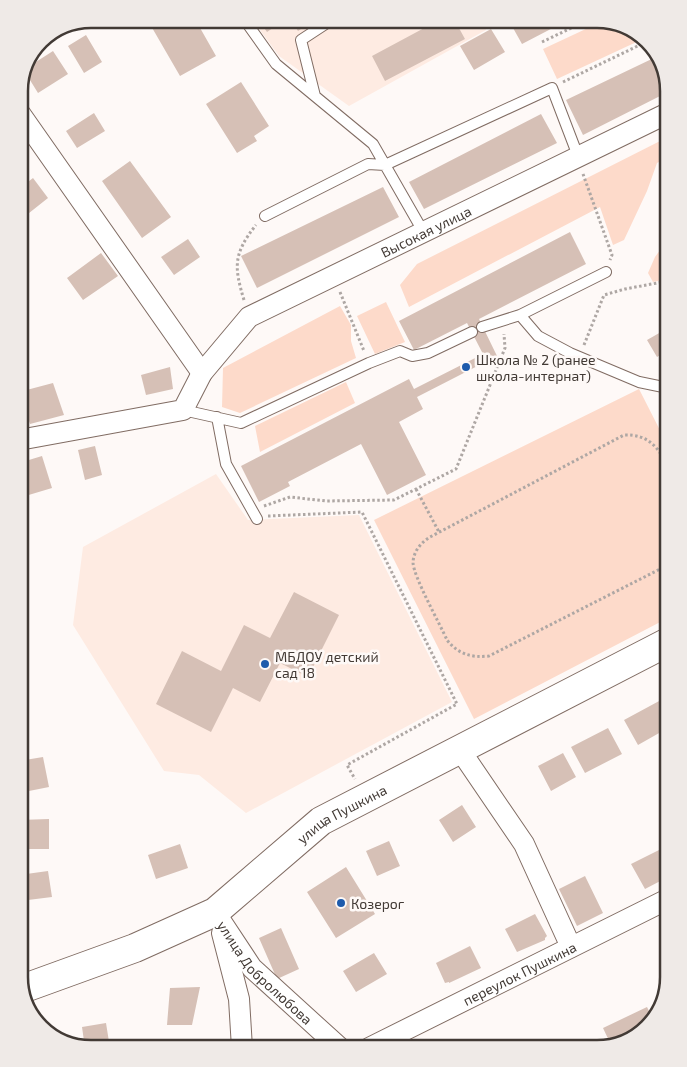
<svg xmlns="http://www.w3.org/2000/svg" width="687" height="1067" viewBox="0 0 687 1067" font-family="'Exo 2',sans-serif">
	<style>
		.built { fill: #feebe2 }
		.green { fill: #fddaca }
		.building { fill: #d6c0b6 }
		.lines { fill: none; stroke-linecap: round; stroke-linejoin: round }
		.lane-casing { stroke: #806c63; stroke-width: 12 }
		.street-casing { stroke: #806c63; stroke-width: 22 }
		.secondary-casing { stroke: #806c63; stroke-width: 30 }
		.path { stroke: #aea7a4; stroke-width: 3; stroke-dasharray: 2.5 2.5; stroke-linecap: butt }
		.lane { stroke: #fff; stroke-width: 10 }
		.street { stroke: #fff; stroke-width: 20 }
		.secondary { stroke: #fff; stroke-width: 28 }
		.poi-dot { fill: #1e5bac; stroke: #fef9f7; stroke-width: 2 }
		.labels { text-anchor: middle; dominant-baseline: central; stroke-width: 5; stroke-linejoin: round; paint-order: stroke }
		.street-label { font-size: 14px; fill: #423a35; stroke: #fef9f7 }
		.poi-label { font-size: 14px; fill: #423a35; stroke: #fef9f7; text-anchor: start }
		.rim { fill: none; stroke: #423a35; stroke-width: 2.5 }
	</style>
	<rect width="100%" height="100%" fill="#fef9f7"/>
	<path class="built" d="M252 19H482L486 30 349 106 279 56Z
		M216 474 248 520 359 515 452 702 246 813 199 775 164 771 73 625 83 547Z"/>
	<path class="green" d="M605 20 636 31 643 39 557 79 543 49Z
		M668 137V157L657 163 647 191 624 240 613 245 600 207 409 307 400 285 417 264Z
		M668 239V279L653 282 648 273 655 257Z
		M386 302 405 342 375 354 357 316Z
		M340 306 351 325V341L356 358 240 413 222 407 223 368Z
		M346 382 355 403 260 452 255 426Z
		M639 389 668 446V618L474 719 374 520Z"/>
	<path class="building" d="M147 19H195L216 56 180 76Z
		M258 19H286L267 32Z
		M290 19H316L298 31Z
		M441 19H454L465 39 385 81 372 56Z
		M508 19H570L522 44Z
		M491 29 505 52 474 70 460 46Z
		M86 35 102 62 84 73 68 46Z
		M53 51 68 74 38 93 25 72 28 67Z
		M658 56 661 59 668 92 583 135 566 100Z
		M241 82 269 126 254 136 257 141 237 153 206 104Z
		M94 113 105 131 77 148 66 131Z
		M541 114 557 143 424 209 409 182Z
		M130 161 171 217 142 238 102 181Z
		M33 178 48 198 19 221V189Z
		M383 187 399 217 257 288 241 256Z
		M570 232 586 264 479 319 497 356 417 397 423 409 399 422 426 475 387 495 361 444 288 482 290 486 259 502 241 466 409 379 414 389 483 354 467 323 414 350 399 321Z
		M188 239 200 257 174 275 161 257Z
		M101 253 118 276 83 300 67 278Z
		M668 328V350L657 357 647 340Z
		M170 367 173 389 146 395 141 375Z
		M53 383 64 415 30 424 19 392Z
		M95 446 102 475 85 480 78 450Z
		M42 456 52 488 22 497 19 486V463Z
		M294 592 339 615 308 677 280 663 260 702 233 688 211 732 156 704 182 651 221 671 244 625 270 638Z
		M661 700 668 714V728L638 745 624 720Z
		M608 728 622 754 585 773 571 747Z
		M563 753 576 777 551 791 538 766Z
		M43 757 49 787 19 793V761Z
		M462 805 476 827 453 842 439 820Z
		M49 819V849H19V820Z
		M389 841 400 866 377 876 366 851Z
		M180 844 188 868 156 879 148 855Z
		M659 850 668 868V877L645 889 631 864Z
		M346 867 375 914 336 938 307 892Z
		M48 871 52 897 20 901 19 875Z
		M585 876 603 913 577 926 559 889Z
		M535 914 547 936 545 938V940L517 952 505 929Z
		M281 928 299 969 277 979 259 938Z
		M470 946 481 968 449 983V982L445 983 436 963Z
		M374 953 387 974 356 992 343 971Z
		M200 987 192 1025H167L170 988Z
		M647 1007 653 1019 628 1041 611 1045 603 1028Z
		M106 1023 110 1048H85L82 1027Z"/>
	<g class="lines">
		<defs>
			<path id="lane" d="M244 19 276 64 373 144 424 233
				M315 96 301 40 333 19
				M265 216 368 164 385 165 552 88 578 156
				M520 315 538 336 570 353 639 382 668 388
				M482 327 520 315 606 272
				M183 410 241 423 369 363 400 351 412 356 428 353 472 332
				M217 417 226 464 257 519"/>
			<g id="street">
				<path d="M19 112 202 373"/>
				<path id="s1" d="M19 440 183 410 202 373 249 317 668 113"/>
				<path d="M460 750 524 844 571 947"/>
				<path id="s2" d="M215 912 252 968 340 1048"/>
				<path d="M222 933 239 999 242 1048"/>
				<path id="s3" d="M369 1048 668 899"/>
			</g>
			<g id="secondary">
				<path id="s4" d="M22 989 135 948 215 912 321 821 668 642"/>
			</g>
		</defs>
		<use href="#lane" class="lane-casing"/>
		<use href="#street" class="street-casing"/>
		<use href="#secondary" class="secondary-casing"/>
		<path class="path" d="M542 42 590 19
			M563 82 646 42
			M583 174 612 255 610 260
			M340 292 364 351
			M244 300C234 267 233 254 256 225
			M584 345 604 295 625 289 668 281
			M416 489 439 532
			M264 506 290 497 326 501 394 500 456 469 505 348 504 334
			M268 516 362 512 457 704 347 765 355 779
			M668 565 489 656C471 658 458 654 447 640 440 624 413 576 413 562 414 550 422 542 430 537L624 435C648 434 658 447 668 466"/>
		<use href="#lane" class="lane"/>
		<use href="#street" class="street"/>
		<use href="#secondary" class="secondary"/>
	</g>
	<g class="poi-dot">
		<circle cx="466" cy="367" r="5"/>
		<circle cx="265" cy="664" r="5"/>
		<circle cx="341" cy="903" r="5"/>
	</g>
	<g class="labels">
		<g class="street-label">
			<text stroke="none"><textPath href="#s1" startOffset="478">Высокая улица</textPath></text>
			<text stroke="none"><textPath href="#s4" startOffset="369">улица Пушкина</textPath></text>
			<text stroke="none"><textPath href="#s2" startOffset="79">улица Добролюбова</textPath></text>
			<text stroke="none"><textPath href="#s3" startOffset="168">переулок Пушкина</textPath></text>
		</g>
		<g class="poi-label">
			<text x="476" y="359">Школа № 2 (ранее<tspan x="476" dy="16">школа-интернат)</tspan></text>
			<text x="275" y="656">МБДОУ детский<tspan x="275" dy="16">сад 18</tspan></text>
			<text x="351" y="903">Козерог</text>
		</g>
	</g>
	<path d="M0 0H687V1067H0ZM91 28H597A63 63 0 0 1 660 91V977A63 63 0 0 1 597 1040H91A63 63 0 0 1 28 977V91A63 63 0 0 1 91 28Z" fill="#efeae7" fill-rule="evenodd"/>
	<path class="rim" d="M91 28H597A63 63 0 0 1 660 91V977A63 63 0 0 1 597 1040H91A63 63 0 0 1 28 977V91A63 63 0 0 1 91 28Z"/>
</svg>
